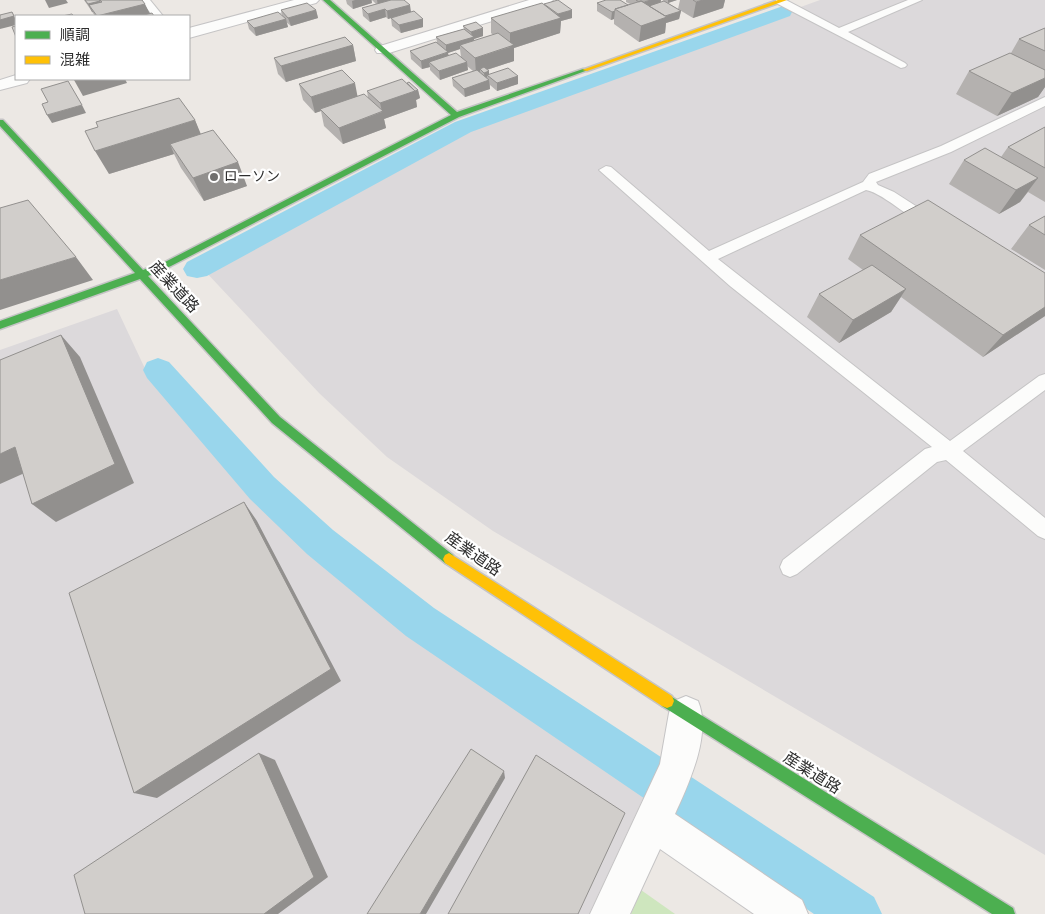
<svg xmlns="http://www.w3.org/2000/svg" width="1045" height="914" viewBox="0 0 1045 914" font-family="'Source Sans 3','Noto Sans JP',sans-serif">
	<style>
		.industrial { fill: #dcd9db }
		.green { fill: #cee6be }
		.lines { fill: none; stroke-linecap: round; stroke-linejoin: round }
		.canal { fill: #99d6ec; fill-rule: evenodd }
		.lane-casing { stroke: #c5c4c5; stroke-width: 2 }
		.street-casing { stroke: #c5c4c5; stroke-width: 2 }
		.fast-casing { stroke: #c5c4c5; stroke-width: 3 }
		.slow-casing { stroke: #c5c4c5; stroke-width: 3 }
		.lane { fill: #fcfcfb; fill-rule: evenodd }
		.street { fill: #fcfcfb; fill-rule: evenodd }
		.fast { fill: #4caf50; fill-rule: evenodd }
		.slow { fill: #ffc107; fill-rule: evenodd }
		.wall { fill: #b4b1af; fill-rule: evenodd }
		.shaded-wall { fill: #92908e }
		.building { fill: #d1cecb; stroke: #92908e }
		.poi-dot { fill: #706f6e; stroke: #fff; stroke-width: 2 }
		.labels { text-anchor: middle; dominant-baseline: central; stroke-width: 4.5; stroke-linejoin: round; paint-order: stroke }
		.far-poi-label { font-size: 14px; fill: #2e2e2e; stroke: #fff; text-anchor: start }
		.street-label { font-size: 16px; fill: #2e2e2e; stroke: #fff }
	</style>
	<rect width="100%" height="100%" fill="#ece8e4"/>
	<path class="industrial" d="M820 0H1045V855L493 531 387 457 319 393 204 270 473 126Z
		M117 309 148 375 242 483 368 603 646 792 589 914H0V350Z"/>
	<path class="green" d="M641 890 675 914H631Z"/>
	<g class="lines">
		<path class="canal" d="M783 6 790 8 792 12 790 16 471 132 207 276 197 278 187 276 183 269 187 262 455 122Z
			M158 358 169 362 274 477 333 530 434 608 874 897 882 914H814L406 636 307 554 250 499 147 378 143 370 147 362Z"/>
		<defs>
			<path id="lane" d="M140 0H150L163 16H153Z
				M776 0H786L839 28 908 0H922L848 32 905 63 907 65 905 67 901 68 776 3Z
				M1045 97V106L951 152 876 182 878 185 894 192 936 219 938 222 936 225C919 230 887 194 866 190L718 259 950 441 1039 376 1045 374V390L963 451 1045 518V539L1038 536 946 460 937 462 797 574 790 577 783 574 780 567 783 560 925 449 932 447 730 286 599 170 606 166 611 167 709 251 863 182 869 174 941 146Z"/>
			<path id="street" d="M294 0H319L316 3 189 38V28Z
				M529 0H553L550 3 389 53H377L375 50 377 47Z
				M16 75V79H30L27 83 0 90V80Z
				M686 696 698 701C712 734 689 783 675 814L802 900 808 914H754L660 849 630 914H590L660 764 669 713 674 701Z"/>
			<path id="fast" d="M323 0H330L457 112 583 69 588 70 459 117 171 266 148 276 280 417 453 555 455 559 453 563 449 565 445 563 272 423 140 279 0 329V321L135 273 0 126V120H3L143 270 165 262 451 115Z
				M667 694 1013 908 1015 914H992L662 706 660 701 662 696Z"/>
			<path id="slow" d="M778 0H787L587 71 582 70Z
				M449 553 672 696 674 701 672 706 667 708 662 706 445 563 443 559 445 555Z"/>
		</defs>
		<use href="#lane" class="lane-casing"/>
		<use href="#street" class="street-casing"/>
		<use href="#fast" class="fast-casing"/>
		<use href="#slow" class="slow-casing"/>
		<use href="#lane" class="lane"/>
		<use href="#street" class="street"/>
		<use href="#fast" class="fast"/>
		<use href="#slow" class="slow"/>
	</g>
	<path class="wall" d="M84 0H142L150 14 154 16H95Z
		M346 0H404L411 12 423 19V27L401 33 392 26 391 18 388 19 386 17 370 22 363 16 362 8 376 4 372 0V3L353 9 347 4Z
		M626 0H661V2L664 1 662 0H677L668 3 681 11 679 19 666 23 665 33 639 42 614 24V19L611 20 597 11V3L630 4 626 2Z
		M680 0H725L723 8 693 18 678 9Z
		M544 5 572 10V18L561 21 560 33 514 48V61L487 70 489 71V74L518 76V84L497 91 490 85V89L465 97 453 86 452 78 473 71 467 66 468 70 440 80 430 70V67L422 69 411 59 410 51 437 42 436 37 464 29 463 26 483 36 474 39V41L493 35 491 33V18ZM460 49 461 57 449 56 448 53Z
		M281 10H316L318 18 291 26 286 22 288 27 256 36 249 29 247 21 282 16Z
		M1045 28V87L1038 97 997 116 956 94 969 71 1011 53 1019 39Z
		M353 45 356 61 286 82 278 74 274 58Z
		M407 83 418 90 420 98 416 100 417 107 384 119 386 128 343 144 324 126 321 111 315 113 303 100 299 84 368 98 367 91Z
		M195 120 200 134 247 186 204 201 181 168 174 154 109 174Z
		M1045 127V202L1028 192 1020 202 999 214 949 184 964 160 1001 157 1008 147Z
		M1045 216V270L1011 249 1029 225Z
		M860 235 1045 273V316L983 357 901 297 891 312 839 343 807 317 819 294 863 270 848 259Z"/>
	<path class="shaded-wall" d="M45 0H66L68 3 49 8Z
		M355 0H371L372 3 353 9 352 1Z
		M377 0H396L378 6Z
		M651 0H661L660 4 648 8 642 3Z
		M668 0H677L668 3Z
		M703 0H725L723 8 693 18 696 2Z
		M100 1 104 9 89 5 93 12H92L88 4Z
		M145 4 151 16H98Z
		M410 5 411 12 388 19 387 11Z
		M385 9 386 17 370 22 368 14Z
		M316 10 318 18 291 26 288 18Z
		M572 10V18L561 21 560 33 514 48V61L483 71 480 69V72L476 74 475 58 510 47V33L558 14Z
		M615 11 614 19 611 20 612 12Z
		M681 11 679 19 666 23 665 33 639 42 641 26 662 17Z
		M12 12 16 20V25L0 29V20Z
		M286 19 288 27 256 36 254 28Z
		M423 19V27L401 33 399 25Z
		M483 28V36L474 39 475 45H460V49L448 53 449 60 429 62 430 67 422 69 421 61 446 53V45L472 37 471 32Z
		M353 45 356 61 286 82 281 66Z
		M467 62 468 70 440 80 439 71Z
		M489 71V77L487 75V80L485 81 484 73Z
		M518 76V84L497 91V83Z
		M1045 78V87L1038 97 997 116 1012 93Z
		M77 79H125L127 83 83 96 74 80Z
		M489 80 490 89 465 97 464 89Z
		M355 83 358 99 320 109 321 111 315 113 311 97Z
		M418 90 420 98 416 100 417 107 384 119 386 128 343 144 339 128 382 112 380 103Z
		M82 105 86 113 52 123 47 115Z
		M195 120 205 144H170L174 154 109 174 95 151Z
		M238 162 247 186 204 201 193 178Z
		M1038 178 1020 202 999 214 1016 190Z
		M76 257 93 280 0 310V280Z
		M906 289 891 312 839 343 853 320Z
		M1045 307V316L983 357 1003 335Z
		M61 335 80 357 134 483 56 522 32 504Z
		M15 447 38 467 0 484V454Z
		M244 502 257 521 341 681 157 798 134 793Z
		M259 753 275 760 328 877 278 914H264Z
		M504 771 505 778 426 914H420Z"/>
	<path class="building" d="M85 0H99L100 1 88 4Z
		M100 0H142L145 4 97 16 89 5 102 2Z
		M391 0H404L410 5 387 11 385 9 368 14 362 8Z
		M558 0 572 10 558 14 544 4Z
		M606 0H620L628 5 615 9V11L612 12 597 3Z
		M636 0H651L644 2 641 1 639 2Z
		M693 0H703L696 2Z
		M641 1 667 17 641 26 615 9Z
		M664 1 681 11 665 16 649 6Z
		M307 3 316 10 288 18 281 10Z
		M542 3 561 18 510 33 491 18Z
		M414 11 423 19 399 25 391 18Z
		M12 12 14 16 0 20V15Z
		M278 12 286 19 254 28 247 21Z
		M152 13 154 16H140Z
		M72 14 74 16H62Z
		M476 22 483 28 471 32 463 26Z
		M16 26V37L12 27Z
		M1045 28V51L1019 39Z
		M464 29 474 37 446 45 436 37Z
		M498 33 514 45 475 58 460 45Z
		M345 37 353 45 281 66 274 58Z
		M436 42 448 52 421 61 410 51Z
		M456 53 467 62 439 71 429 62Z
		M1010 53 1045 70V78L1012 93 969 71Z
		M484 67 489 71 484 73 480 69Z
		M508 68 518 76 497 83 487 75Z
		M342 70 355 83 311 97 299 84Z
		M477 70 489 80 464 89 452 78Z
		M402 79 415 91 380 103 367 91Z
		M68 81 82 105 47 115 42 104 48 102 41 89Z
		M409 82 418 90 415 91 407 83Z
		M364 94 383 111 339 128 320 109Z
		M179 98 195 120 95 151 85 131 98 127 96 122Z
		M1045 127V168L1008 147Z
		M213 130 238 162 193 178 170 144Z
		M985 148 1038 178 1016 190 964 160Z
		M28 200 76 257 0 280V208Z
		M928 200 1045 273V307L1003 335 860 235Z
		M1045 216V235L1029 225Z
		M872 265 906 289 853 320 819 294Z
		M61 335 115 464 32 504 15 447 0 454V360Z
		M244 502 331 669 134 793 69 593Z
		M471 749 504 771 420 914H367Z
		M259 753 314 877 264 914H85L74 875Z
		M536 755 625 813 578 914H448Z"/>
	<circle class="poi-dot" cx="214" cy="177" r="5"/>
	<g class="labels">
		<g class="far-poi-label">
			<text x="224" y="177">ローソン</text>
		</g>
		<g class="street-label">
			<text transform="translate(174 287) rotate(47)">産業道路</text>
			<text transform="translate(473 554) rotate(35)">産業道路</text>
			<text transform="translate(812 773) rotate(32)">産業道路</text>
		</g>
	</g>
	<rect x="15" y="15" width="175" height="65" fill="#ffffff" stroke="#ababab"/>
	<rect x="25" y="31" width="25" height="8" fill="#4caf50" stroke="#ababab"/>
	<text x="60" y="40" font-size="15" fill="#2e2e2e">順調</text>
	<rect x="25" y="56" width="25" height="8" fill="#ffc107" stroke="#ababab"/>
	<text x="60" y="65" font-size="15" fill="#2e2e2e">混雑</text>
</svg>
